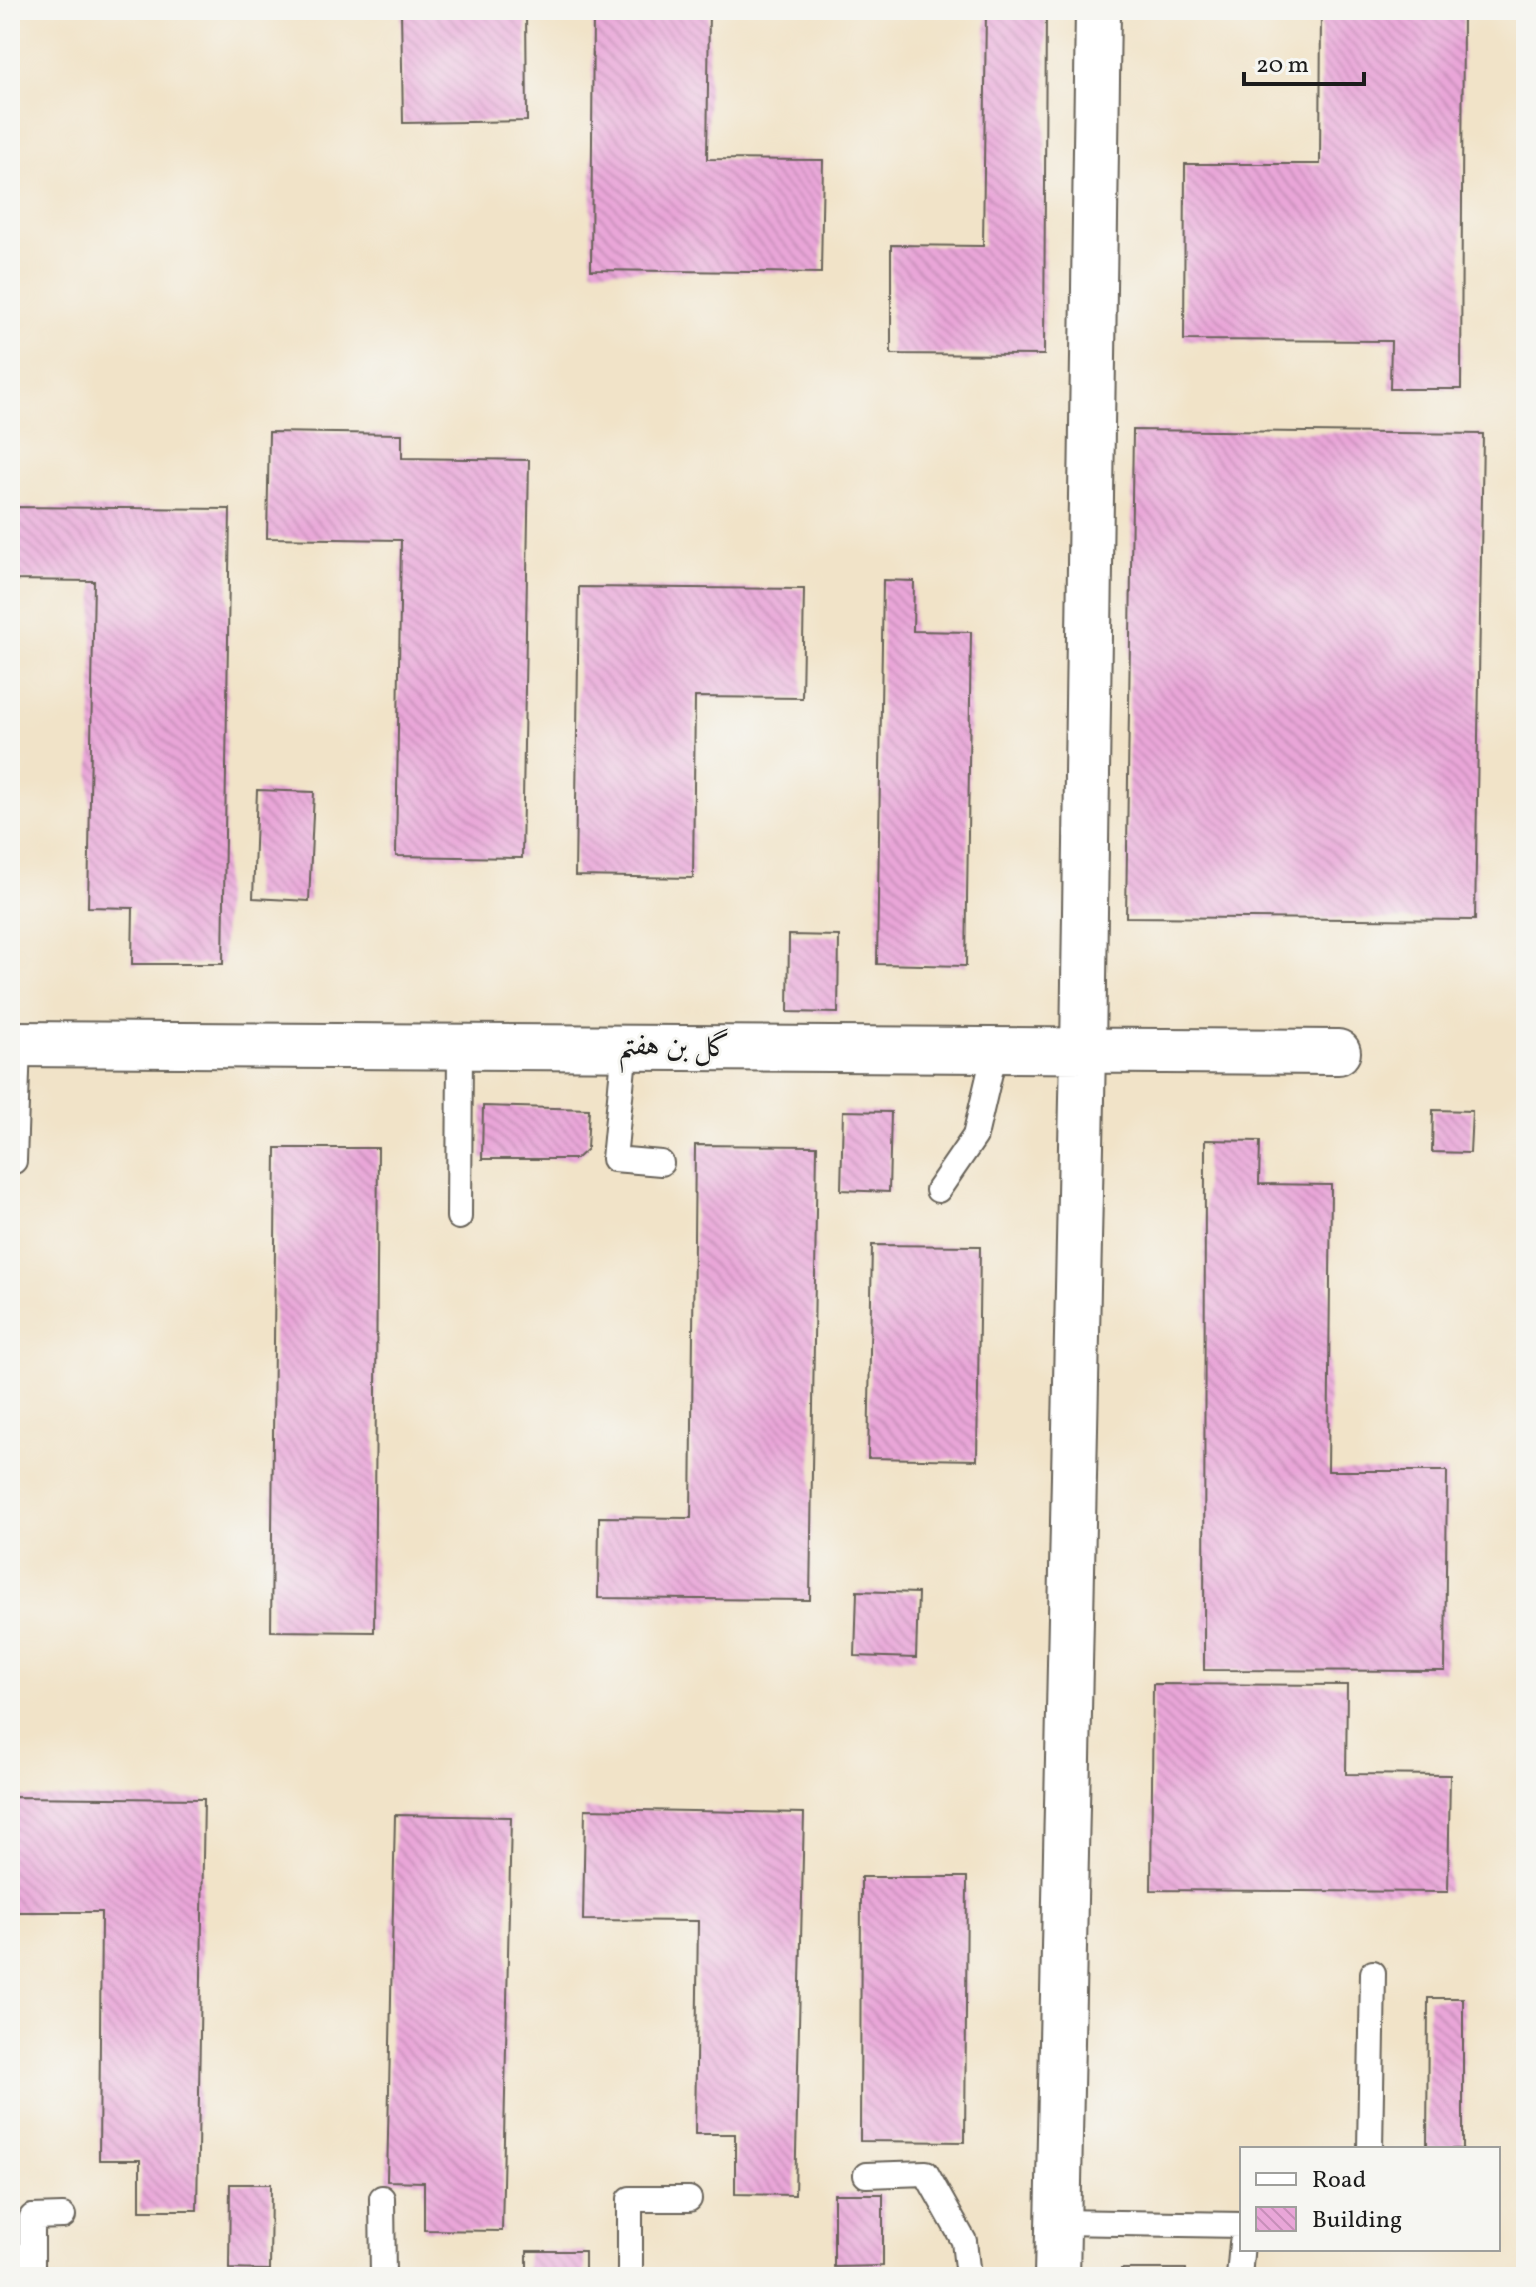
<svg xmlns="http://www.w3.org/2000/svg" width="1536" height="2287" viewBox="0 0 1536 2287" font-family="Vollkorn,Amiri,serif">
	<style>
		.building { fill: url(#building-back-hatch) }
		.lines { fill: none; stroke-linecap: round; stroke-linejoin: round }
		.service-casing { stroke: #676258; stroke-width: 28 }
		.minor-casing { stroke: #676258; stroke-width: 48 }
		.service { stroke: #fff; stroke-width: 24 }
		.minor { stroke: #fff; stroke-width: 44 }
		.labels { text-anchor: middle; dominant-baseline: central; stroke-width: 6; stroke-linejoin: round; paint-order: stroke }
		.street-label { font-size: 30px; fill: #1c1c1c; stroke: #f6f6f2 }
	</style>
	<defs>
		<pattern id="building-back-hatch" width="6" height="6" patternUnits="userSpaceOnUse" patternTransform="scale(2)"><rect width="6" height="6" fill="#e9a6d8"/><path d="M-1 5l2 2M0 0l6 6M5-1l2 2" fill="none" stroke="#c78eb9"/></pattern>
	</defs>
	<rect width="100%" height="100%" fill="#f6f6f2"/>
	<filter id="ink" filterUnits="userSpaceOnUse"><feTurbulence type="fractalNoise" baseFrequency=".0125" numOctaves="2"/><feDisplacementMap in="SourceGraphic" scale="16" xChannelSelector="R" yChannelSelector="G"/><feConvolveMatrix kernelMatrix="1 2 1 2 8 2 1 2 1" color-interpolation-filters="sRGB"/></filter>
	<filter id="wash" filterUnits="userSpaceOnUse"><feTurbulence type="fractalNoise" baseFrequency=".006" numOctaves="4" result="noise"/><feDisplacementMap in="SourceGraphic" scale="32" xChannelSelector="R" yChannelSelector="G"/><feGaussianBlur stdDeviation="1.8" result="paint"/><feColorMatrix in="noise" values="0 0 0 0 0 0 0 0 0 0 0 0 0 0 0 0 0 1.4 0 .05"/><feComposite in="paint" operator="in"/></filter>
	<g filter="url(#wash)">
		<rect width="100%" height="100%" fill="#f1e3c8"/>
		<g id="blocks">
			<path class="building" d="M401 10H526L527 121 403 123Z
				M593 10H709L707 159 823 160 821 273 591 270Z
				M986 10H1046L1044 355 891 354V245L983 246Z
				M1321 10H1463L1461 389H1390L1391 341 1184 340 1185 164H1320Z
				M1133 430 1483 434 1475 920 1126 917Z
				M269 432 402 434V458L529 460 522 858 396 856 401 540 267 538Z
				M10 507 230 509 223 964H132L133 908 88 907 94 581 10 580Z
				M883 580 914 581 913 631 971 632 966 966 877 964Z
				M579 587 804 589 802 698 695 697 693 878 575 876Z
				M257 790 314 792 309 901 253 898Z
				M789 935 839 936 838 1013 788 1012Z
				M483 1106 589 1109 587 1149 576 1159H482Z
				M1433 1110 1472 1111 1470 1153 1432 1152Z
				M843 1111 891 1112 889 1192 841 1190Z
				M1205 1140 1260 1141 1259 1184 1331 1185 1328 1471H1447L1445 1671 1204 1670Z
				M695 1145 817 1146 810 1600 598 1598 599 1517 691 1518Z
				M276 1148H378L374 1632 271 1631Z
				M872 1245 980 1246 977 1460 868 1458Z
				M857 1591 918 1593 916 1658 855 1656Z
				M1153 1684 1347 1685 1346 1774 1450 1775 1448 1892 1151 1890Z
				M10 1797 204 1799 197 2210H140V2160H99L101 1912H10Z
				M585 1809 804 1813 795 2195 735 2194V2134H695L698 1921 583 1920Z
				M395 1815 511 1817 502 2231 424 2230V2182L387 2181Z
				M861 1877H967L965 2142 860 2141Z
				M1428 1998H1463V2149H1427Z
				M230 2184H271L270 2270 229 2269Z
				M834 2194H883V2266L834 2267Z
				M527 2251H585V2277H527Z
				M1121 2269H1186V2277H1121Z"/>
		</g>
	</g>
	<g filter="url(#ink)">
		<use href="#blocks" fill-opacity="0" stroke="#676258" stroke-width="2"/>
		<g class="lines">
			<defs>
				<path id="service" d="M625 1046 614 1159 661 1163
					M14 1161 18 1044
					M938 1190 975 1136 995 1051
					M459 1217 460 1045
					M1370 2149 1373 1973
					M866 2175 926 2173 964 2241 968 2277
					M382 2198 383 2277
					M1058 2222 1242 2225
					M32 2277V2217L63 2216
					M630 2277V2199H689
					M1239 2277 1242 2243"/>
				<path id="minor" d="M10 1044 1338 1052
					M1057 2277 1083 1052 1098 10"/>
			</defs>
			<use href="#service" class="service-casing"/>
			<use href="#minor" class="minor-casing"/>
			<use href="#service" class="service"/>
			<use href="#minor" class="minor"/>
		</g>
	</g>
	<g class="labels">
		<g class="street-label">
			<text transform="translate(674 1047) rotate(1)">گل بن هفتم</text>
		</g>
	</g>
	<rect width="1536" height="2287" fill="none" stroke="#f6f6f2" stroke-width="40"/>
	<rect x="1240" y="2147" width="260" height="104" fill="#f6f6f2" stroke="#9f9f9c" stroke-width="2"/>
	<rect x="1256" y="2173" width="40" height="12" fill="#ffffff" stroke="#9f9f9c" stroke-width="2"/>
	<text x="1312" y="2187" font-size="24" fill="#1c1c1c">Road</text>
	<rect x="1256" y="2207" width="40" height="24" fill="url(#building-back-hatch)" stroke="#9f9f9c" stroke-width="2"/>
	<text x="1312" y="2227" font-size="24" fill="#1c1c1c">Building</text>
	<path d="M1244 72v12h120v-12" fill="none" stroke="#1c1c1c" stroke-width="4"/>
	<text x="1256" y="72" font-size="24" fill="#1c1c1c" stroke="#f6f6f2" stroke-width="6" paint-order="stroke">20 m</text>
</svg>
